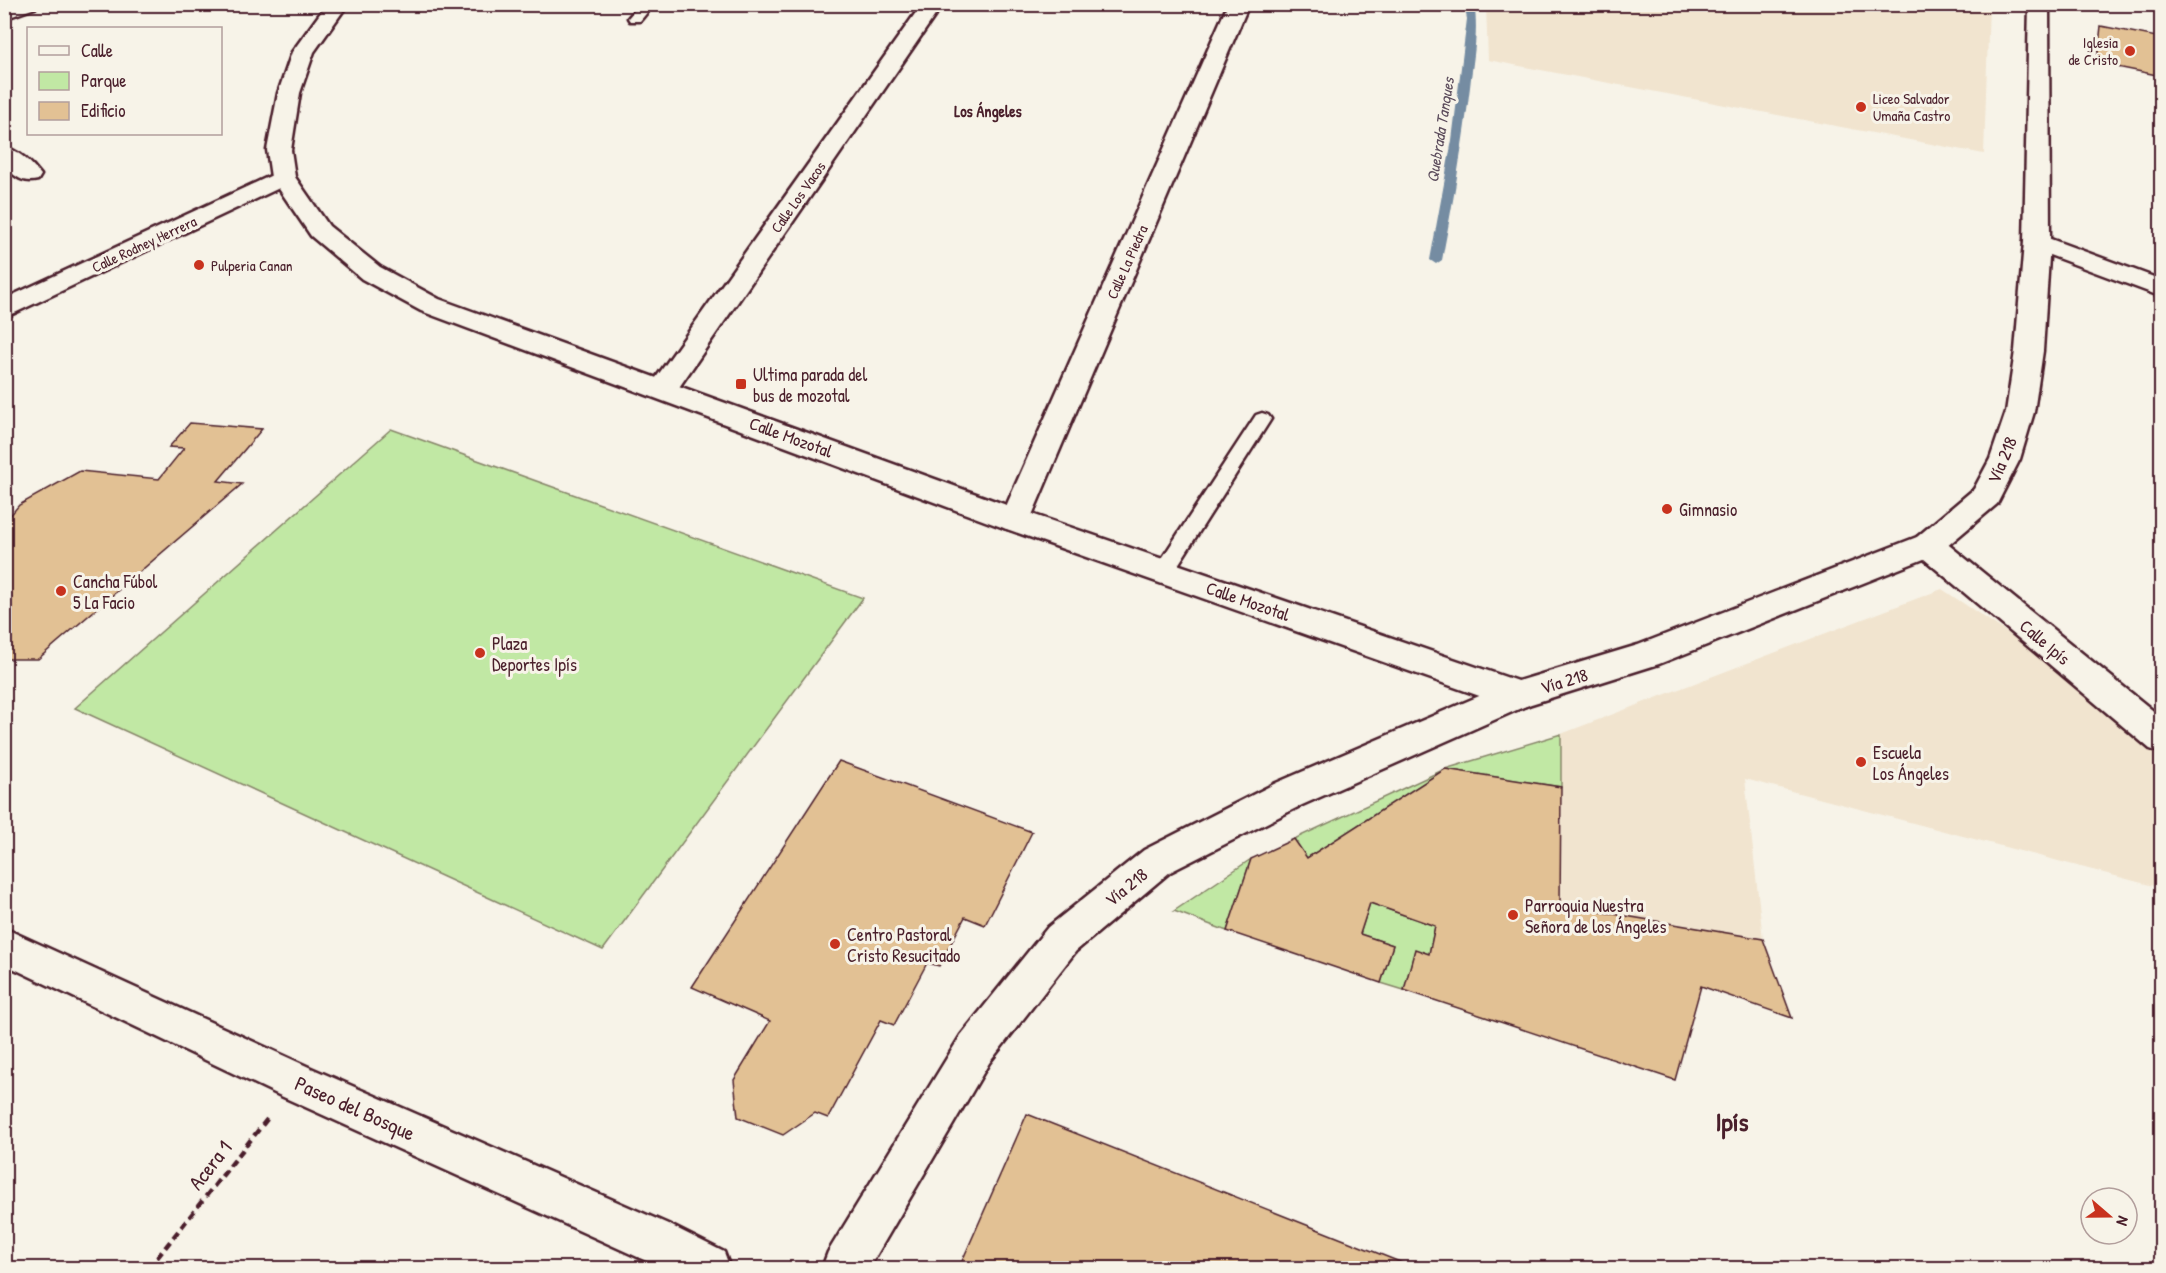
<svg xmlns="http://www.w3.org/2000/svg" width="2166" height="1273" viewBox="0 0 2166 1273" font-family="'Patrick Hand',sans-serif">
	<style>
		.built { fill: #f1e4cf }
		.green { fill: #c1e8a4; stroke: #868468; stroke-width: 1.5 }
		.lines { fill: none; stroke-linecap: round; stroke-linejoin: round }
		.stream { fill: #748ca2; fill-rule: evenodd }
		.building { fill: #e2c194; stroke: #4a1f2b; stroke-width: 1.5 }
		.service-casing { stroke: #4a1f2b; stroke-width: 5 }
		.minor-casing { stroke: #4a1f2b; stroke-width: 5 }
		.tertiary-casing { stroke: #4a1f2b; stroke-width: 5 }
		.secondary-casing { stroke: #4a1f2b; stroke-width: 5 }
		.path { stroke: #4a1f2b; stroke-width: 4.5; stroke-dasharray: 8 5; stroke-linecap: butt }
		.service { fill: #f7f3e8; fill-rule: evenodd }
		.minor { fill: #f7f3e8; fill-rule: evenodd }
		.tertiary { fill: #f7f3e8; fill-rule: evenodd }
		.secondary { fill: #f7f3e8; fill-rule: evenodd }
		.poi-dot { fill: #c8321e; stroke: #f7f3e8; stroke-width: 2 }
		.labels { text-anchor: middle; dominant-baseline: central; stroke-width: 6; stroke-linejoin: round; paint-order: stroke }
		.far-poi-label { font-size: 15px; fill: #4a1f2b; stroke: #f7f3e8; text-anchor: start }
		.far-street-label { font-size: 15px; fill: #4a1f2b; stroke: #f7f3e8 }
		.far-neighbourhood-label { font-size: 16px; font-weight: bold; fill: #4a1f2b; stroke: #f7f3e8 }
		.far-water-label { font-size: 16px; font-style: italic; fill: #5c4c5c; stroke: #f7f3e8 }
		.poi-label { font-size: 18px; fill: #4a1f2b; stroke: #f7f3e8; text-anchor: start }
		.street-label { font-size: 18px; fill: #4a1f2b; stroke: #f7f3e8 }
		.near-street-label { font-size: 21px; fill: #4a1f2b; stroke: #f7f3e8 }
		.near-quarter-label { font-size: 26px; font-weight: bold; fill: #4a1f2b; stroke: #f7f3e8 }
	</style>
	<rect width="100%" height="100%" fill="#f7f3e8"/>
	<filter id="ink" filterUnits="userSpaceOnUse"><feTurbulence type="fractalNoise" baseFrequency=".0167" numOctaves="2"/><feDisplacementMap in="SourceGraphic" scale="12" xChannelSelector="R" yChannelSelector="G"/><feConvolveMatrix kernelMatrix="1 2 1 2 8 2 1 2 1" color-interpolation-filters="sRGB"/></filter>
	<g filter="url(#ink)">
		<path class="built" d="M1486 5H1989L1984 154 1488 60Z
			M1942 589 2093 690 2161 745V888L1745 779 1763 939 1560 905 1561 734Z"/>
		<path class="green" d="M391 429 863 598 603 950 75 708Z
			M1561 734V787L1445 769 1307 858 1294 839 1445 769Z
			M1251 859 1227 931 1174 911Z
			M1370 903 1435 926 1429 954 1415 950 1404 990 1381 983 1393 945 1360 934Z"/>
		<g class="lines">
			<path class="stream" d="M1464 4H1474C1479 31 1473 60 1470 87 1463 145 1453 203 1442 260L1436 264 1430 260 1452 140 1467 19Z"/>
		</g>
		<path class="building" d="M2101 26 2162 38V76L2097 63Z
			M190 423 262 429 218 481 242 484 38 659H4V523L19 505 80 471 159 479 184 448 169 447Z
			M839 761 1032 832 985 925 965 917 939 966 927 963 894 1025 881 1020 828 1118 815 1113 783 1135 738 1117 734 1080 770 1021 692 987Z
			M1445 769 1561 787 1560 905 1763 939 1792 1018 1701 986 1675 1080 1404 990 1415 949 1429 954 1435 926 1370 903 1360 934 1393 945 1381 983 1227 931 1251 859 1294 839 1307 858Z
			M1027 1114 1415 1268H959Z"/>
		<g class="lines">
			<defs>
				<path id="service" d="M640 4H654L640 21H630L628 18Z
					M1262 413 1268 415 1271 419 1171 576 1164 578 1157 576 1154 571 1157 566 1256 415Z"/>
				<path id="minor" d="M7 4H38L35 8 4 19V6Z
					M922 4H943L673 396 663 398 653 396 649 389 653 382Z
					M1228 4H1249L1030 520 1026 528 1015 531 1004 528 1000 520Z
					M4 147C18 150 33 164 41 175L38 180C22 184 16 176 4 167Z
					M283 170 292 172 295 177 292 182 4 318V299Z
					M2037 234 2162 280V297L2028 247 2024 242 2028 237Z
					M1928 534 1939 537 2162 718V753L2150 749 1917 553 1912 545 1917 537Z
					M4 928 311 1068 668 1224 724 1252 730 1268H662L281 1096 4 964Z"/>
				<path id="tertiary" d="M327 4H348L314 52 300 93 291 150 295 177 329 226 380 267 439 299 1026 512 1529 685 1534 695 1529 705 1517 709 1505 705 1004 528 421 311 362 279 311 236 271 177 267 150 278 93 292 52Z"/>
				<path id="secondary" d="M2029 4H2049L2050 242 2043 351 2034 412 2020 459 1997 504 1939 553 1659 664 1528 705 1302 805 1170 872 1076 951 989 1063 869 1268H822L828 1252 961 1035 1048 927 1144 850 1276 783 1505 685 1638 645 1917 537 1974 489 1990 459 2006 412 2015 351 2024 242Z"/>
			</defs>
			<use href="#service" class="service-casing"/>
			<use href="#minor" class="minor-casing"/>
			<use href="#tertiary" class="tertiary-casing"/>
			<use href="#secondary" class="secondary-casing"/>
			<path class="path" d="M149 1268 268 1118"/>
			<use href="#service" class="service"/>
			<use href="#minor" class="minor"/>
			<use href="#tertiary" class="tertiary"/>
			<use href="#secondary" class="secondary"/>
		</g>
	</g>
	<g class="poi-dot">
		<circle cx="2130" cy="51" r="6"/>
		<circle cx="1861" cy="107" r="6"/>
		<circle cx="199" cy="265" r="6"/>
		<rect x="735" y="378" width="12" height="12" rx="3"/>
		<circle cx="1667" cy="509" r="6"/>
		<circle cx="61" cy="591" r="6"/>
		<circle cx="480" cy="653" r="6"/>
		<circle cx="1861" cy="762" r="6"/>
		<circle cx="1513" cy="915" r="6"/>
		<circle cx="835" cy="944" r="6"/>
	</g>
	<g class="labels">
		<g class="far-poi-label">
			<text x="2118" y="42" text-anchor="end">Iglesia<tspan x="2118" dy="17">de Cristo</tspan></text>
			<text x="1873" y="98">Liceo Salvador<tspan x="1873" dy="17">Umaña Castro</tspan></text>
			<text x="211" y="265">Pulperia Canan</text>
		</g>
		<g class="far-street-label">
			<text transform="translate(798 197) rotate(-55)">Calle Los Vacos</text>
			<text transform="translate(144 244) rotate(-25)">Calle Rodney Herrera</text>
			<text transform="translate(1127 262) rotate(-66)">Calle La Piedra</text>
		</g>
		<g class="far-neighbourhood-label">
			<text x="988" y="111">Los Ángeles</text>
		</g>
		<g class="far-water-label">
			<text transform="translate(1440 130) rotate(-81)">Quebrada Tanques</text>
		</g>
		<g class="poi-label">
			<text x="753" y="374">Ultima parada del<tspan x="753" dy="21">bus de mozotal</tspan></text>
			<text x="1679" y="509">Gimnasio</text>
			<text x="73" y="581">Cancha Fúbol<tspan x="73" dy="21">5 La Facio</tspan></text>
			<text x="492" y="643">Plaza<tspan x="492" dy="21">Deportes Ipís</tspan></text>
			<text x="1873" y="752">Escuela<tspan x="1873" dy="21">Los Ángeles</tspan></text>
			<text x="1525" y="905">Parroquia Nuestra<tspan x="1525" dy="21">Señora de los Ángeles</tspan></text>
			<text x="847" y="934">Centro Pastoral<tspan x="847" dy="21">Cristo Resucitado</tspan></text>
		</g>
		<g class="street-label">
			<text transform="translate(791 437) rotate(20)">Calle Mozotal</text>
			<text transform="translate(2002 460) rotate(-67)">Vía 218</text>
			<text transform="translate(1248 601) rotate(19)">Calle Mozotal</text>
			<text transform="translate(2045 642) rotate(40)">Calle Ipís</text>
			<text transform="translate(1564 681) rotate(-17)">Vía 218</text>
			<text transform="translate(1126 887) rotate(-39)">Vía 218</text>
		</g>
		<g class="near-street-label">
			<text transform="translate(355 1108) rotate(24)">Paseo del Bosque</text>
			<text transform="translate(210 1165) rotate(-52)">Acera 1</text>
		</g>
		<g class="near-quarter-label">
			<text x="1732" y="1121">Ipís</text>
		</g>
	</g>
	<rect width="2166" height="1273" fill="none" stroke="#f7f3e8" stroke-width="24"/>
	<rect x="12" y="12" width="2142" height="1249" fill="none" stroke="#4a1f2b" stroke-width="2" filter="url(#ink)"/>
	<rect x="27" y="27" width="195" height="108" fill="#f7f3e8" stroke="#b29e9c" stroke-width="1.5"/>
	<rect x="39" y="46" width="30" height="9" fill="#f7f3e8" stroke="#b29e9c" stroke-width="1.5"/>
	<text x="81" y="57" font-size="18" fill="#4a1f2b">Calle</text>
	<rect x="39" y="72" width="30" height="18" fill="#c1e8a4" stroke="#b29e9c" stroke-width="1.5"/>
	<text x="81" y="87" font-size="18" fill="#4a1f2b">Parque</text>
	<rect x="39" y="102" width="30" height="18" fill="#e2c194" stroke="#b29e9c" stroke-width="1.5"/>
	<text x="81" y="117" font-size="18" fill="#4a1f2b">Edificio</text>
	<g transform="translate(2109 1216) rotate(110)"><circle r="28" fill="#f7f3e8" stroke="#b29e9c" stroke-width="1.5"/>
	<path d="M0-4.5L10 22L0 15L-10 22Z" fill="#c8321e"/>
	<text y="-9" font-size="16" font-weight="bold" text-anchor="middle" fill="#4a1f2b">N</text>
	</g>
</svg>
